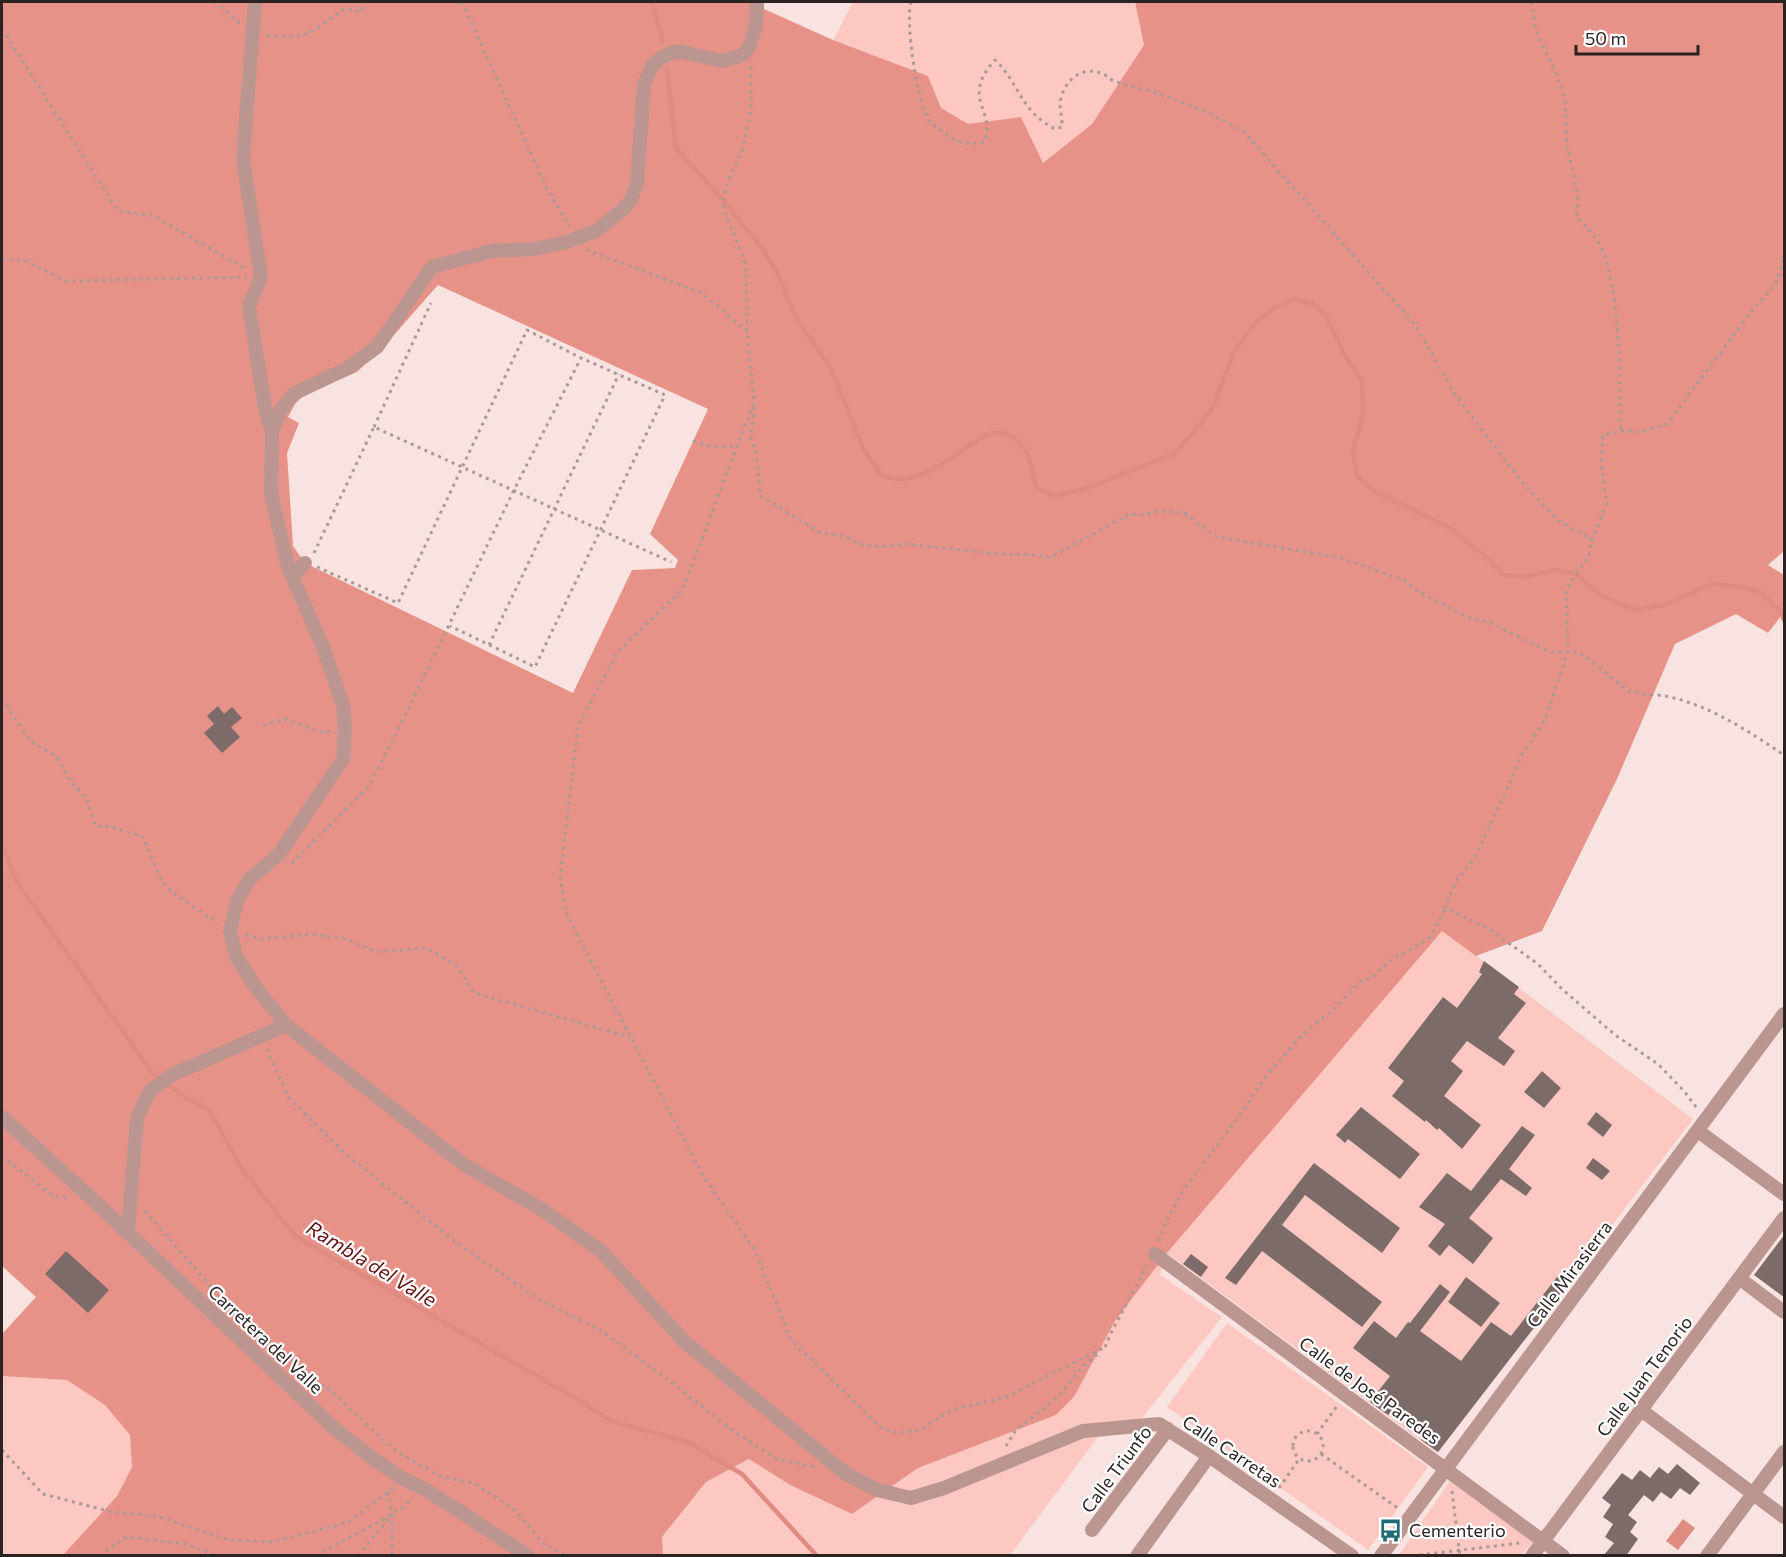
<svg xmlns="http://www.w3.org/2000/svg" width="1786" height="1557" viewBox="0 0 1786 1557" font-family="Commissioner,sans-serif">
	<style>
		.green { fill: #fcc8c1 }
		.forest { fill: #e79288; fill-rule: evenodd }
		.water { fill: #e08b82 }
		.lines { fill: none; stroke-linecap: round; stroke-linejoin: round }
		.stream { stroke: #e08b82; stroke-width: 4.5 }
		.building { fill: #7c6b68 }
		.path { stroke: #a99997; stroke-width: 3; stroke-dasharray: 3 4.5; stroke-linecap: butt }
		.street { stroke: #bb9590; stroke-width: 14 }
		.labels { text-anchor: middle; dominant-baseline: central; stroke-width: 4.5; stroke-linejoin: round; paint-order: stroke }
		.street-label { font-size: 18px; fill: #2a2322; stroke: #fff }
		.poi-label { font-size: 18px; fill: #2a2322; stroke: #fff; text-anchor: start }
		.water-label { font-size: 20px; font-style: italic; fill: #5f1412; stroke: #fff }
	</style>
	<rect width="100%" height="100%" fill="#f8e3e0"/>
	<path class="green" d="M853 2H1135L1144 45 1092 124 1043 163 1021 117 968 125 941 108 928 76 833 40Z
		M1442 930 1693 1119 1438 1453 1167 1253 1160 1275 1222 1317 1130 1433 1098 1437 1010 1555H663L662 1537 706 1482 749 1459 790 1485 852 1514 918 1468 1056 1415 1074 1397 1115 1321 1167 1253Z
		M1227 1323 1428 1467 1368 1550 1167 1407Z
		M2 1376 67 1380 106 1405 130 1435 132 1467 117 1496 63 1555 2 1556Z
		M1450 1481 1533 1542 1521 1555 1398 1556Z"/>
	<path class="forest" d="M2 2H763L764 9 833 40 928 76 941 108 968 124 1021 117 1043 163 1092 124 1144 45 1135 2H1784V551L1768 565 1784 575V612L1768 633 1736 614 1675 644 1617 779 1542 931 1476 956 1442 931 1167 1253 1115 1321 1074 1397 1056 1415 918 1468 852 1514 790 1485 749 1459 706 1482 662 1537 663 1555H63L117 1496 132 1467 130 1435 105 1405 67 1380 2 1376V1334L36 1297 2 1266ZM438 285 708 409 650 534 678 560 675 568 632 570 573 693 305 563 293 546 287 453 299 423 288 417 295 404 305 394 357 372 386 344Z"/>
	<path class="water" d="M1683 1519 1695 1528 1678 1550 1666 1541Z"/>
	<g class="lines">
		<path class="stream" d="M652 2 663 42
			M667 69 676 148 723 200 761 247 777 272 796 318 831 369 863 448 881 475C886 476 893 479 899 479 914 479 933 470 946 462 972 446 996 413 1024 448 1030 455 1033 478 1037 488L1055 496 1084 489 1174 454 1194 432 1212 409 1234 352 1254 324 1274 308 1294 299 1313 304 1326 316 1345 356 1362 381 1363 415 1353 450 1357 477 1376 492 1450 528 1486 557 1504 575 1524 577 1555 570 1576 574 1601 596 1636 610 1664 605 1713 584 1741 587 1759 591 1781 612 1784 620
			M2 845 16 881 153 1074 185 1097 209 1109 242 1169 295 1236 582 1402 611 1421 688 1442 742 1474 817 1556"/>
	</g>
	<path class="building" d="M218 706 224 714 232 707 242 718 231 727 240 737 222 753 204 733 214 724 207 716Z
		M1484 961 1519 987 1514 994 1526 1003 1498 1038 1515 1051 1504 1066 1467 1041 1451 1061 1463 1071 1444 1096 1481 1125 1462 1149 1439 1128 1437 1130 1426 1120 1425 1122 1392 1096 1404 1081 1388 1068 1443 997 1457 1008 1482 974 1479 972Z
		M1542 1071 1561 1088 1544 1108 1524 1092Z
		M1361 1107 1420 1154 1400 1179 1348 1139 1345 1143 1336 1135Z
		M1596 1112 1612 1125 1603 1137 1587 1124Z
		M1522 1126 1535 1135 1509 1169 1532 1188 1526 1196 1501 1179 1469 1218 1493 1238 1473 1264 1449 1245 1440 1256 1428 1246 1445 1224 1419 1207 1447 1173 1471 1191Z
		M1593 1158 1610 1171 1602 1180 1586 1168Z
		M1314 1163 1400 1228 1382 1253 1305 1195 1282 1225 1382 1302 1362 1327 1262 1251 1236 1285 1225 1278Z
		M1785 1234V1298L1754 1275Z
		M66 1251 109 1290 88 1313 45 1274Z
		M1191 1254 1208 1267 1201 1277 1183 1264Z
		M1466 1277 1500 1303 1481 1327 1448 1302Z
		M1557 1277 1567 1285 1438 1452 1421 1440 1425 1434 1414 1428 1419 1422 1396 1405 1388 1415 1370 1402 1390 1376 1353 1348 1374 1321 1396 1338 1408 1322 1410 1323 1440 1284 1450 1292 1420 1331 1461 1361 1491 1322 1511 1336Z
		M1677 1464 1700 1483 1690 1495 1680 1488 1671 1499 1661 1492 1653 1502 1644 1495 1628 1515 1637 1522 1630 1532 1638 1539 1626 1556H1603L1614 1543 1605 1537 1613 1524 1603 1517 1611 1505 1602 1498 1622 1473 1632 1480 1640 1470 1650 1478 1659 1467 1668 1474Z"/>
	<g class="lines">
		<path class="path" d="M214 2 240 23
			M462 2 547 189 570 227
			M911 2C905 21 917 101 928 119 930 123 934 125 938 128 953 141 963 146 984 142 998 112 959 99 995 60 1020 84 1020 111 1055 129L1062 127C1063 117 1058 107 1061 98 1068 72 1093 62 1113 81 1159 93 1203 107 1244 132L1416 326 1454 393 1522 482 1559 521 1592 540
			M1531 2 1536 31 1555 71 1565 98 1567 146 1578 194 1577 217C1589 228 1601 243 1606 259 1621 315 1619 374 1621 431
			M2 29 118 211 154 216 246 269
			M267 35C309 42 314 29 346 8L361 12 366 2
			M586 250 702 293 747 331 754 402 683 589 617 653 578 726 560 878 567 915 705 1179 755 1250 791 1340 882 1429 900 1433 920 1430 954 1409 1004 1398 1105 1347
			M2 259 26 261 66 281 247 277
			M747 331 746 264 724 210 723 200 730 176 742 152 751 110V66
			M754 407 751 438 757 456 760 495 819 532 847 537 860 544 881 547 906 544 997 554 1035 555 1050 558 1129 514 1145 515 1159 511 1184 513 1217 537 1342 558 1406 581 1414 589 1469 618 1488 622 1548 651C1559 655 1569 649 1580 654 1596 661 1620 688 1632 692 1646 695 1660 694 1674 698 1714 708 1751 733 1784 755
			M374 427 431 303
			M693 441 713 447 737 446
			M314 553 374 427 671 562
			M317 567 398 603 527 330 581 358 665 395 535 667 450 626
			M489 645 619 374
			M2 699 31 742 57 757 70 781 87 798 95 826 113 827 143 837 162 882 179 897 218 923
			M263 725 286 719 319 732 332 731
			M292 863 369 786 407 712 514 490 581 358
			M246 935 262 939 312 934 346 939 377 952 427 948 456 965 474 993 630 1037
			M267 1049 289 1098 344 1153 457 1243 538 1299 600 1330 667 1379 736 1433 777 1459 814 1467
			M1696 1107 1684 1091 1658 1064 1615 1035 1562 989 1538 964 1486 927 1445 908 1456 881 1473 860 1484 839 1523 753 1545 720 1568 651 1566 590 1589 555 1592 540 1607 503 1601 464 1603 435 1621 431 1641 432 1667 424 1754 308 1776 283 1784 256
			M2 1156 53 1196 70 1198
			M145 1211 224 1302 287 1357 336 1395 386 1442 401 1454 440 1476 473 1483 488 1492 512 1507 543 1543 567 1556
			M1159 1241 1166 1221 1182 1192 1242 1112 1263 1080 1300 1037 1334 1009 1360 982 1373 977 1390 961 1431 937 1445 908
			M1105 1347 1110 1335 1147 1265
			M1293 1446a15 15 0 1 1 30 0a15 15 0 1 1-30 0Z
			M1317 1434 1337 1406
			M1006 1446 1016 1430 1056 1399 1084 1365 1100 1352
			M2 1450 43 1494 112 1512 157 1516 229 1540 272 1542 349 1522 393 1488
			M1321 1454 1399 1509
			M1279 1488 1299 1459
			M1452 1491 1460 1556
			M388 1492 392 1515V1556
			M100 1556 125 1537 186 1544 217 1556
			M316 1556C348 1535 385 1524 413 1498
			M358 1556 390 1517
			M1412 1556 1520 1543"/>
		<path class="street" d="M255 2 243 159 261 277 249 306 265 408 272 432
			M757 2 756 24 750 46 743 55 723 61 682 52H674L662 57 652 66 644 84 637 183 631 200 621 211 596 231 564 243 533 249 491 251 432 267 377 347 348 368 293 394 280 411 272 432 271 493 288 567 323 647 343 705 345 730 343 759 279 854 249 880 237 901 230 931 236 956 254 985 286 1025 463 1164 543 1210 601 1251 685 1342 846 1474 877 1490 911 1498 944 1488 1083 1431 1159 1424 1209 1456 1352 1556
			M292 576 305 563
			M2 1117 89 1196 334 1428 376 1461 403 1479 425 1489 528 1556
			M1698 1131 1784 1194
			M128 1232 137 1118 150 1091 172 1075 286 1025
			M1155 1254 1563 1556
			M1739 1278 1784 1312
			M1641 1410 1784 1517
			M1092 1530 1168 1429
			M1137 1556 1209 1456
			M1381 1556 1784 1014
			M1532 1556 1784 1218
			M1707 1556 1784 1452"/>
	</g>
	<defs>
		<symbol id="bus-bare" viewBox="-9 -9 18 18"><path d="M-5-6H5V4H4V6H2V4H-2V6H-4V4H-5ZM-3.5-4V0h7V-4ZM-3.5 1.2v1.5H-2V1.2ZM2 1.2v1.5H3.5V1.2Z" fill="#1f6a73" stroke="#fff" stroke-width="2.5" paint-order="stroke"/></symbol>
	</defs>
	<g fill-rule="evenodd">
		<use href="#bus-bare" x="1374" y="1514" width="33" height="33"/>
	</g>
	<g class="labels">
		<g class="street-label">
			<text transform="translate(1569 1274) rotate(-53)">Calle Mirasierra</text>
			<text transform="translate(266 1339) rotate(43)">Carretera del Valle</text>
			<text transform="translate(1644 1376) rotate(-53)">Calle Juan Tenorio</text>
			<text transform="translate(1370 1390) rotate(36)">Calle de José Paredes</text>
			<text transform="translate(1232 1451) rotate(34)">Calle Carretas</text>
			<text transform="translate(1116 1469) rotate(-53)">Calle Triunfo</text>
		</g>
		<g class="poi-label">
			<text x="1409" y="1530">Cementerio</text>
		</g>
		<g class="water-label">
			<text transform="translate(372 1263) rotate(31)">Rambla del Valle</text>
		</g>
	</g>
	<rect width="1786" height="1557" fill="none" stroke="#2a2322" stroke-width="6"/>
	<path d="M1576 45v9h122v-9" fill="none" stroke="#2a2322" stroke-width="3"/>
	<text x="1585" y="45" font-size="18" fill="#2a2322" stroke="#ffffff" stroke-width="4.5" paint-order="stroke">50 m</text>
</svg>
